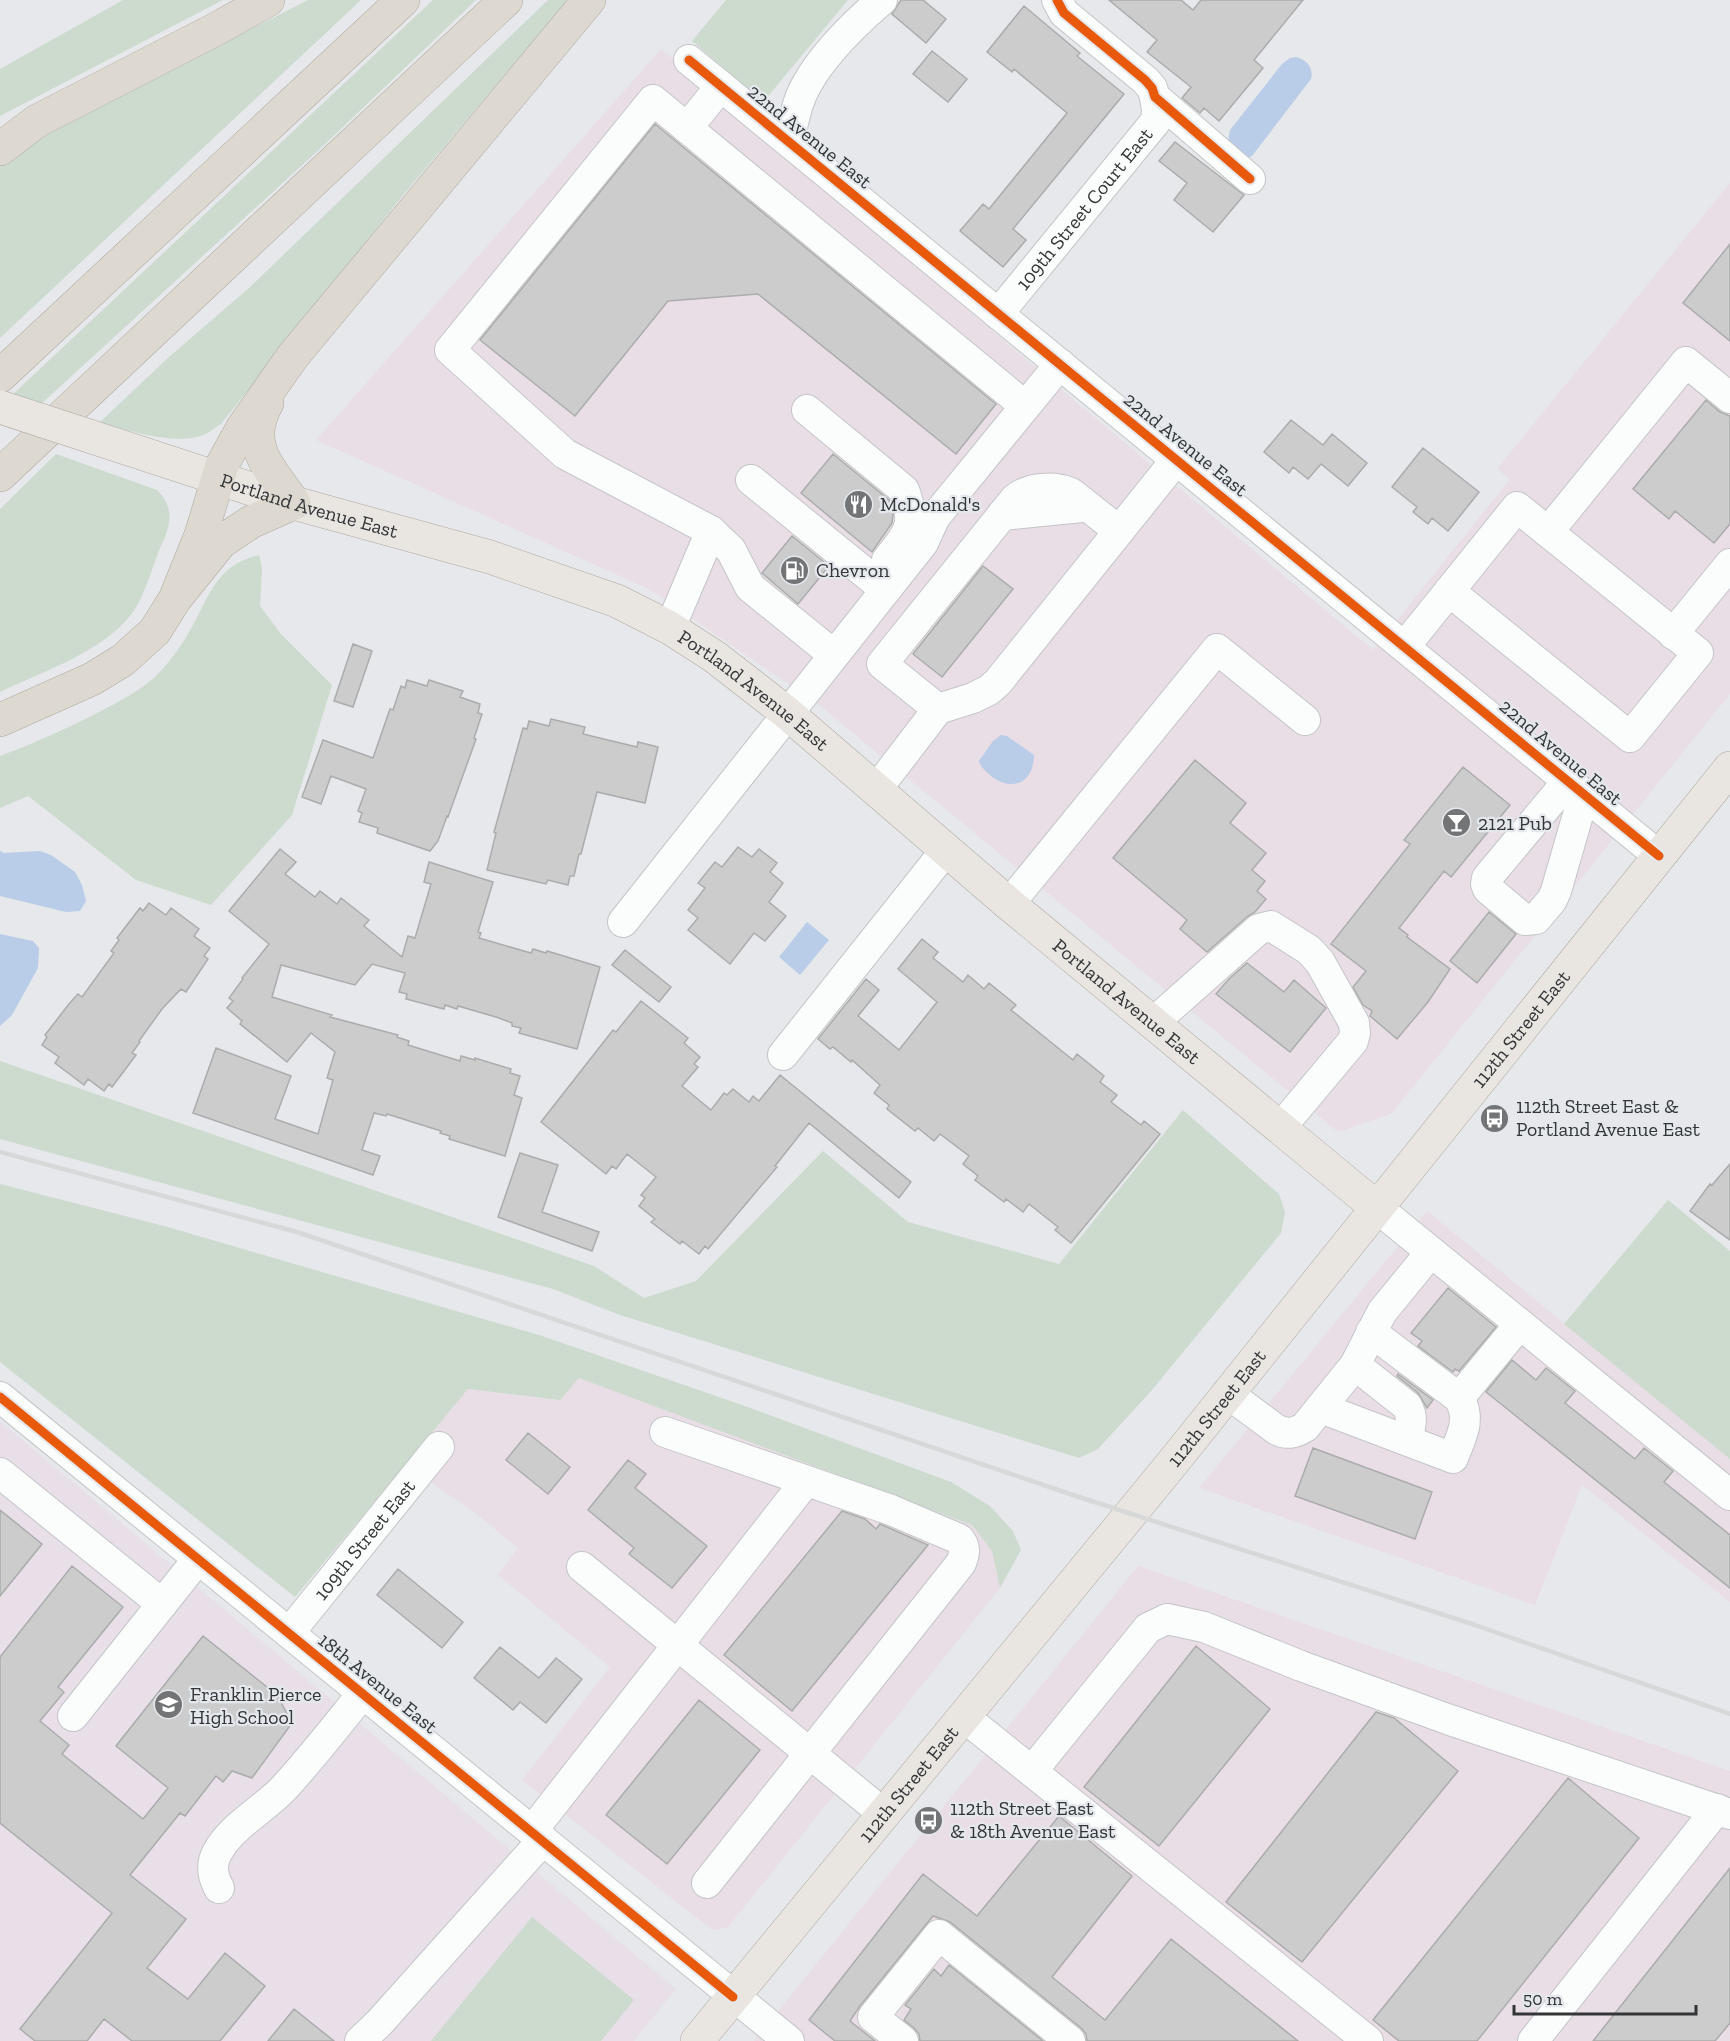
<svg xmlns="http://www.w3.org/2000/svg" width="1730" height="2041" viewBox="0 0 1730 2041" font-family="'Zilla Slab',serif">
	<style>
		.commercial { fill: #eadee6 }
		.education { fill: #e9dfe8 }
		.green { fill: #ccdbcd }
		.water { fill: #b9cde8 }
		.building { fill: #cccccd; stroke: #abacac; stroke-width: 1.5 }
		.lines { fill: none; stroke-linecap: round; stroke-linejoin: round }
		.minor-casing { stroke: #c3c5c7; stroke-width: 32 }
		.major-casing { stroke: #ada9a0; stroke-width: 34 }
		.highway-casing { stroke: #ada9a0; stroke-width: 34 }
		.minor { stroke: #fbfcfc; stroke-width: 30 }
		.major { stroke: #e9e6e2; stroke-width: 33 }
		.highway { stroke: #ddd9d0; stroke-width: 33 }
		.rail { stroke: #d7d8d8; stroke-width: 4.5 }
		.major-bridge-casing { stroke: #ada9a0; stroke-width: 34; stroke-linecap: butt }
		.major-bridge { stroke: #e9e6e2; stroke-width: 33 }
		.cycleway-casing { stroke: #e4e8ed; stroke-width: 13 }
		.cycleway { stroke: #e8590c; stroke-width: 9 }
		.labels { text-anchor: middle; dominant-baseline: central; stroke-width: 4.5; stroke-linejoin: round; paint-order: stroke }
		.street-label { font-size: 20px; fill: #333537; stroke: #e4e8ed }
		.poi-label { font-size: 20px; fill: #333537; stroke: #e4e8ed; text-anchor: start }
	</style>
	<rect width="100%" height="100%" fill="#e6e8eb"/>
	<path class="commercial" d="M661 49 1069 396 1373 650 1510 479 1497 469 1730 183V694L1391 1114 1338 1132 819 705 649 589 316 440Z
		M1427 1211 1730 1459V1602L1582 1485 1535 1605 1199 1488Z
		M579 1377 972 1525 992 1551 1000 1588 728 1927 712 1930 522 1780 610 1667 498 1575 518 1548 470 1509 405 1465 468 1389 560 1400Z
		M1138 1566 1730 1771V2041H754Z"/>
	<path class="education" d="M0 1421 676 1989 634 2041H0Z"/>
	<path class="green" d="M123 0H223L0 116V69Z
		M308 0H361L0 338V166L48 133Z
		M433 0H476L323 146 41 404 11 396Z
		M548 0H568L403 195 221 424C214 428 208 434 200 436 168 445 131 430 99 423L169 357 249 288Z
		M726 0H848L764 101 692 41Z
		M56 454 157 490C176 508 170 527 160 548 153 566 144 597 133 612 104 652 43 671 0 692V509Z
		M259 555 262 568 260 606 281 634 332 685 292 815 211 905 136 880 28 796 0 808V756C35 743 68 728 101 711 120 701 139 691 155 677 170 662 183 644 193 625 211 592 218 565 259 555Z
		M0 1061 594 1266 644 1298 696 1281 823 1151 908 1222 1059 1264 1183 1110 1279 1194 1285 1212 1281 1233 1152 1390 1098 1449 1079 1458 620 1315 553 1289 0 1139Z
		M0 1184 164 1226 542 1336 742 1405 951 1482 990 1506 1013 1531 1021 1550 1000 1588 992 1551 972 1525 579 1378 560 1400 468 1389 295 1597 0 1362Z
		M1668 1200 1730 1251V1459L1564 1324Z
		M532 1917 634 2000 601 2041H431Z"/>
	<path class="water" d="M1296 57C1307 60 1314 68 1311 79L1252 156 1248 158 1228 142 1230 130 1282 64 1290 58Z
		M1001 735 1007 736 1034 755C1034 782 1013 793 991 776 986 771 981 768 979 761L993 741Z
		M0 851 4 853 40 851 51 855 75 872 82 885 86 901 80 911 66 912 0 896Z
		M807 922 829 940 800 975 779 957Z
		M0 934 33 941 39 948 38 968 12 1015 0 1026Z"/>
	<path class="building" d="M901 0H923L946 19 926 43 892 14Z
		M1109 0H1181L1193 10 1201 0H1303L1254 60 1263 68 1219 121 1204 108 1200 113 1182 98 1191 87 1147 52 1157 40Z
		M1024 6 1080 53 1077 56 1124 94 1013 229 1026 240 1003 267 960 231 983 204 989 209 1067 113 1014 69 1012 72 987 52Z
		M932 51 967 79 948 102 913 74Z
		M655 124 996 404 956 454 758 294 668 301 575 416 480 340Z
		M1175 142 1244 195 1213 232 1174 200 1187 183 1159 161Z
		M1730 244V341L1683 303Z
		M1706 400 1720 412 1730 416V524L1714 543 1675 511 1669 519 1633 489Z
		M1291 420 1323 445 1332 434 1367 463 1348 486 1321 464 1308 479 1293 467 1289 473 1264 452Z
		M1423 448 1479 492 1448 531 1432 518 1428 524 1413 512 1417 507 1392 487Z
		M833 454 889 500 893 514 892 523 872 552 801 493Z
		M792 536 829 566 798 604 762 573Z
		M983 566 1013 589 942 677 913 654Z
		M353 644 372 651 353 707 334 701Z
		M407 680 427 686 429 680 463 691 460 697 480 704 478 713 482 714 474 738 476 739 448 817 447 816 438 841 430 851 377 833 378 828 359 822 362 813 358 811 366 789 331 776 321 804 302 797 323 740 373 758 390 709 393 710 401 686 405 688Z
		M551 719 585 727 583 734 637 747 638 742 658 747 645 803 597 792 581 854H579L574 876H570L568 885 548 880 546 884 487 870 496 833 494 832 523 728 527 729 529 721 549 726Z
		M1195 760 1246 803 1230 823 1266 853 1252 870 1265 881 1257 891 1266 899 1255 912 1248 916 1207 952 1180 929 1187 920 1113 858Z
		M1463 767 1510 805 1451 877 1444 871 1399 928 1408 935 1407 937 1450 969 1428 1002 1397 1039 1370 1016 1372 1011 1363 1005 1353 987 1366 971 1331 944 1410 844 1404 840Z
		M738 847 752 857 759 849 777 863 770 872 783 883 769 902 786 916 765 941 754 933 730 964 688 930 698 918 688 910 705 888 698 883 715 862 722 867Z
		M280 849 296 862 285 874 315 897 320 891 337 904 341 898 369 920 364 926 402 957 408 936 415 938 431 884 424 882 429 862 493 882 478 932 481 933 479 938 531 953 533 949 546 953 547 951 600 967 577 1049 519 1033 521 1028 512 1026V1023L496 1017 458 1006 457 1009 445 1005 444 1009 406 999 407 994 399 992 405 973 372 964 355 985 281 965 272 997 332 1015 330 1017 398 1035 397 1037 409 1041 408 1045 460 1061 461 1056 475 1060V1058L511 1069 510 1073 520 1076 514 1095 522 1098 505 1156 449 1139 450 1136 440 1133 441 1131 387 1114 386 1116 374 1113 362 1150 380 1156 373 1175 193 1113 216 1048 291 1076 275 1119 318 1134 333 1080 327 1078 335 1052 311 1033 287 1062 240 1024 242 1021 227 1008 233 1001 229 998 243 979 242 978 269 944 229 911Z
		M149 903 166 915 171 908 199 929 194 936 210 948 204 956 208 959 186 992 181 989 162 1009 139 1041 140 1042 132 1053 136 1055 112 1087 109 1084 104 1091 88 1079 84 1085 55 1063 59 1057 42 1045 47 1037 45 1035 69 1004 78 994 82 997 114 953 111 951 119 940 117 938 140 908 143 911Z
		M1489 912 1516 934 1477 983 1450 961Z
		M922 939 938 952 933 958 963 982 968 975 984 989 989 983 1016 1005 1011 1010 1073 1060 1077 1054 1104 1076 1100 1082 1117 1095 1111 1102 1141 1125 1144 1121 1160 1134 1071 1243 1055 1230 1058 1227 1029 1204 1023 1212 1006 1199 1004 1202 975 1180 978 1176 963 1164 969 1156 940 1134 934 1141 918 1128 915 1131 887 1109 889 1105 874 1093 880 1085 852 1060 851 1062 833 1047 830 1049 818 1039 866 979 879 990 858 1016 899 1050 937 1002 898 969Z
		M625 950 671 987 659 1002 612 965Z
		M1247 963 1284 992 1294 980 1326 1008 1290 1052 1216 994 1229 979Z
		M641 1001 688 1038 684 1043 700 1057 694 1064 698 1067 682 1086 711 1110 724 1093 727 1095 733 1089 749 1102 753 1096 759 1101 780 1075 911 1182 899 1198 809 1123 775 1166 777 1167 708 1249 705 1246 699 1254 682 1241 680 1244 651 1222 655 1219 639 1206 645 1198 641 1195 656 1177 627 1154 616 1169 612 1166 606 1174 541 1122 613 1030 616 1032Z
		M520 1153 558 1165 542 1212 599 1232 592 1251 498 1217Z
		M1730 1164V1240L1690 1211 1710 1184 1712 1185Z
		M1448 1288 1496 1327 1459 1371 1455 1369 1453 1372 1418 1346 1422 1341 1411 1333Z
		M1512 1360 1536 1380 1546 1368 1575 1391 1565 1403 1635 1459 1644 1448 1673 1471 1664 1482 1730 1535V1588L1486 1392Z
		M1398 1374 1433 1400 1427 1408 1418 1393 1397 1376Z
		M528 1433 570 1467 548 1494 506 1460Z
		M1313 1448 1432 1492 1415 1539 1295 1496Z
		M628 1460 646 1474 635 1488 707 1546 672 1588 629 1554 634 1548 588 1510Z
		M0 1510 42 1544 0 1596Z
		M842 1511 865 1519 876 1529 880 1524 928 1545 792 1711 724 1655Z
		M72 1566 123 1607 58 1687 64 1692 40 1721 69 1745 62 1754 143 1819 168 1788 116 1746 203 1636 277 1695 292 1723 252 1778 232 1771 223 1782 216 1776 185 1816 180 1813 130 1875 186 1919 147 1968 188 1999 225 1953 265 1986 220 2041H132L104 2019 87 2041H35L20 2029 112 1913 0 1823V1657Z
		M398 1569 463 1622 442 1648 377 1595Z
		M1196 1646 1270 1709 1159 1846 1084 1787Z
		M500 1647 539 1678 556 1658 582 1679 546 1723 520 1702 513 1710 474 1678Z
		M699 1700 760 1750 667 1864 606 1815Z
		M1376 1712 1394 1718 1458 1771 1302 1962 1226 1902Z
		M1568 1778 1639 1838 1477 2041H1399L1373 2020Z
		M1059 1816 1132 1876 1052 1977 1105 2020 1171 1939 1298 2041H1087L1086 2034 1081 2028 950 1922 933 1916 860 2006 850 2021 875 2041H835L809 2020 923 1874 977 1916Z
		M1730 1868V2023L1715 2041H1593Z
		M949 1965 1043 2041H920L919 2034 914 2028 904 2020 911 2009 905 2005 934 1969 941 1976Z
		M294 2009 334 2041H268Z"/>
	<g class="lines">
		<defs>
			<g id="minor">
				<path d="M1057 0 1064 13 1145 80 1152 88 1155 97 1250 179"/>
				<path d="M689 60 1659 856"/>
				<path d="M687 128 721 86"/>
				<path d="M789 141C792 126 795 111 801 96 816 61 853 25 882 0"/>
				<path id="s1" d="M998 314 1156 121 1157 110 1155 97"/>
				<path d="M807 410 904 490C917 525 909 533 887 560"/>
				<path d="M751 480 886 590"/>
				<path d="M1002 515 1082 507"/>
				<path d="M1548 532 1686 362 1730 398"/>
				<path d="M670 628 711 531"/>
				<path d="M1673 634 1730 564"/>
				<path d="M1405 646 1517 507 1698 653 1630 737 1449 591"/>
				<path d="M834 655 750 587 731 550 711 531 565 454 450 350 653 100 1025 406"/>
				<path d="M938 709 882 664 1015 499C1029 487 1054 486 1071 493L1119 531"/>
				<path d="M1568 781 1487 878 1486 884 1488 889 1525 920 1536 919 1552 900 1556 891 1584 794"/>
				<path d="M876 790 938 709 973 698 989 690 998 682 1176 460"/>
				<path d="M1009 904 1217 649 1305 720"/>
				<path d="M623 922 923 543 935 517 1060 364"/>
				<path d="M1154 1022 1259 929 1271 926 1309 950 1320 962 1354 1023 1355 1033 1353 1041 1281 1127"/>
				<path d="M783 1055 946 850"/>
				<path d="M1376 1207 1730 1495"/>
				<path d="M1355 1365 1407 1406C1414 1418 1410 1428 1407 1440"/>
				<path d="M1227 1393 1277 1430C1288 1435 1295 1433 1305 1427L1355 1365 1382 1312 1431 1252"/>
				<path d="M0 1397 789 2041"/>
				<path d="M1459 1398 1520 1324"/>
				<path d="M1321 1408 1453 1458C1461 1437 1472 1419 1459 1398L1371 1332"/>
				<path d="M665 1432 891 1510 959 1539C966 1547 965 1553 961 1563L707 1883"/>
				<path d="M0 1473 162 1604"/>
				<path d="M582 1567 884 1814"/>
				<path id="s2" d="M289 1633 439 1447"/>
				<path d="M73 1716 198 1559"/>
				<path d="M964 1717 1368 2041"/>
				<path d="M1032 1771 1148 1628 1167 1619 1204 1627 1301 1666 1450 1720 1730 1814"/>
				<path d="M532 1831 806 1481"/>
				<path d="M219 1888C213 1877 210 1866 217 1853 231 1826 262 1811 283 1789 311 1759 337 1725 363 1693"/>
				<path d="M360 2041 380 2022 543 1840"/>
				<path d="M903 2041 873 2017 939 1935 1070 2041"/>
				<path d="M1533 2041 1717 1809"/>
			</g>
			<g id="major">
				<path id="s3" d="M89 436 294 503 490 557 617 601 670 628 715 657 787 713 1009 904 1376 1207"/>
				<path id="s4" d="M697 2041 1170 1466 1730 768"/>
			</g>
			<path id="highway" d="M0 149 37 121 218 28 268 0
				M0 376 403 0
				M0 475 506 0
				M175 599 201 535 222 465 243 427 293 356 589 0
				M0 720 92 679 123 660 155 631 175 599 221 542 251 522 294 503C271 470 243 445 267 403"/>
		</defs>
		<use href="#minor" class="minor-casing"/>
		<use href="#major" class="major-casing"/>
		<use href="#highway" class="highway-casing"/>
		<use href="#minor" class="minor"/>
		<use href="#major" class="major"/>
		<use href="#highway" class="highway"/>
		<path class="rail" d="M0 1152 297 1232 1076 1496 1475 1625 1730 1714"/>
		<defs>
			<path id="major-bridge" d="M0 407 89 436"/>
		</defs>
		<use href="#major-bridge" class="major-bridge-casing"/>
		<use href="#major-bridge" class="major-bridge"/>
		<defs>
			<path id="cycleway" d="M1057 0 1064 13 1145 80 1152 88 1155 97 1250 179
				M689 60 1659 856
				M0 1397 733 1997"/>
		</defs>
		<use href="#cycleway" class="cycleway-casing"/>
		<use href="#cycleway" class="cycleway"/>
	</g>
	<defs>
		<symbol id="restaurant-disc" viewBox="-11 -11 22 22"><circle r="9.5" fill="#727476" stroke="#e4e8ed"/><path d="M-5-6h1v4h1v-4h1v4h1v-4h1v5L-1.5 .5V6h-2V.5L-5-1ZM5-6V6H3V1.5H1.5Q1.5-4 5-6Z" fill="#fff"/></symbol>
		<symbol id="fuel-disc" viewBox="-11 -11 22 22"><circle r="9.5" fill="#727476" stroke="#e4e8ed"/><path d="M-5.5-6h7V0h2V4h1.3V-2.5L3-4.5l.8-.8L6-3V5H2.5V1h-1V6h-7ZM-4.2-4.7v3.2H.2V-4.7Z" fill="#fff"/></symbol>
		<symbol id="bar-disc" viewBox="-11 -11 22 22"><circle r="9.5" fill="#727476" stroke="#e4e8ed"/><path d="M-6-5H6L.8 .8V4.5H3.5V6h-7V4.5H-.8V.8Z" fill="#fff"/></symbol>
		<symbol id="bus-disc" viewBox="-11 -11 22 22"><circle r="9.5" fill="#727476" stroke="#e4e8ed"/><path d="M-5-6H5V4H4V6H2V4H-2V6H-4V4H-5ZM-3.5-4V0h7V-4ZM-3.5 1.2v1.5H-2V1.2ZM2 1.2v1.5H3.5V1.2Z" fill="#fff"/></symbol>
		<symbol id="school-disc" viewBox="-11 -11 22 22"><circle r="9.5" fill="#727476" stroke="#e4e8ed"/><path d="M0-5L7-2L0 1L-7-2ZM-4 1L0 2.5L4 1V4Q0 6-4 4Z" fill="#fff"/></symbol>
	</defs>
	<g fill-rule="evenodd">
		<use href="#restaurant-disc" x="842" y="488" width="33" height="33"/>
		<use href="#fuel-disc" x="778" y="554" width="33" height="33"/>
		<use href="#bar-disc" x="1440" y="806" width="33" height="33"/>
		<use href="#bus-disc" x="1478" y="1102" width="33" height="33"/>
		<use href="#school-disc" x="152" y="1688" width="33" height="33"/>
		<use href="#bus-disc" x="912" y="1804" width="33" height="33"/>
	</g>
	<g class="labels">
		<g class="street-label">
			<text transform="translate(810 136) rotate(39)">22nd Avenue East</text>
			<text stroke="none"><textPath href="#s1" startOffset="136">109th Street Court East</textPath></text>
			<text transform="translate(1186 444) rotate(39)">22nd Avenue East</text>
			<text stroke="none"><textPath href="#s3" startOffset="231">Portland Avenue East</textPath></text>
			<text stroke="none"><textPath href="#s3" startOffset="717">Portland Avenue East</textPath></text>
			<text transform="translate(1561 752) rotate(40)">22nd Avenue East</text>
			<text stroke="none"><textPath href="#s3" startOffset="1203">Portland Avenue East</textPath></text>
			<text stroke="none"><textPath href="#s4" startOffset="1305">112th Street East</textPath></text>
			<text stroke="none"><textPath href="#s4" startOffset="819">112th Street East</textPath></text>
			<text stroke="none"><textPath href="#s2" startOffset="120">109th Street East</textPath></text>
			<text transform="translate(378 1683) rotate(39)">18th Avenue East</text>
			<text stroke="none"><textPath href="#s4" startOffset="333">112th Street East</textPath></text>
		</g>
		<g class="poi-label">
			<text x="880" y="504">McDonald's</text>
			<text x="816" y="570">Chevron</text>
			<text x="1478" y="823">2121 Pub</text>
			<text x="1516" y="1106">112th Street East &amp;<tspan x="1516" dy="23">Portland Avenue East</tspan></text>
			<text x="190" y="1694">Franklin Pierce<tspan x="190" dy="23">High School</tspan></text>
			<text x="950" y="1808">112th Street East<tspan x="950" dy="23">&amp; 18th Avenue East</tspan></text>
		</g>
	</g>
	<path d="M1514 2005v9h182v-9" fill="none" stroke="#333537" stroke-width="3"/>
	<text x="1523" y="2005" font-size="18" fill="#333537" stroke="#e4e8ed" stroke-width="4.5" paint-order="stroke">50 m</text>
</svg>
